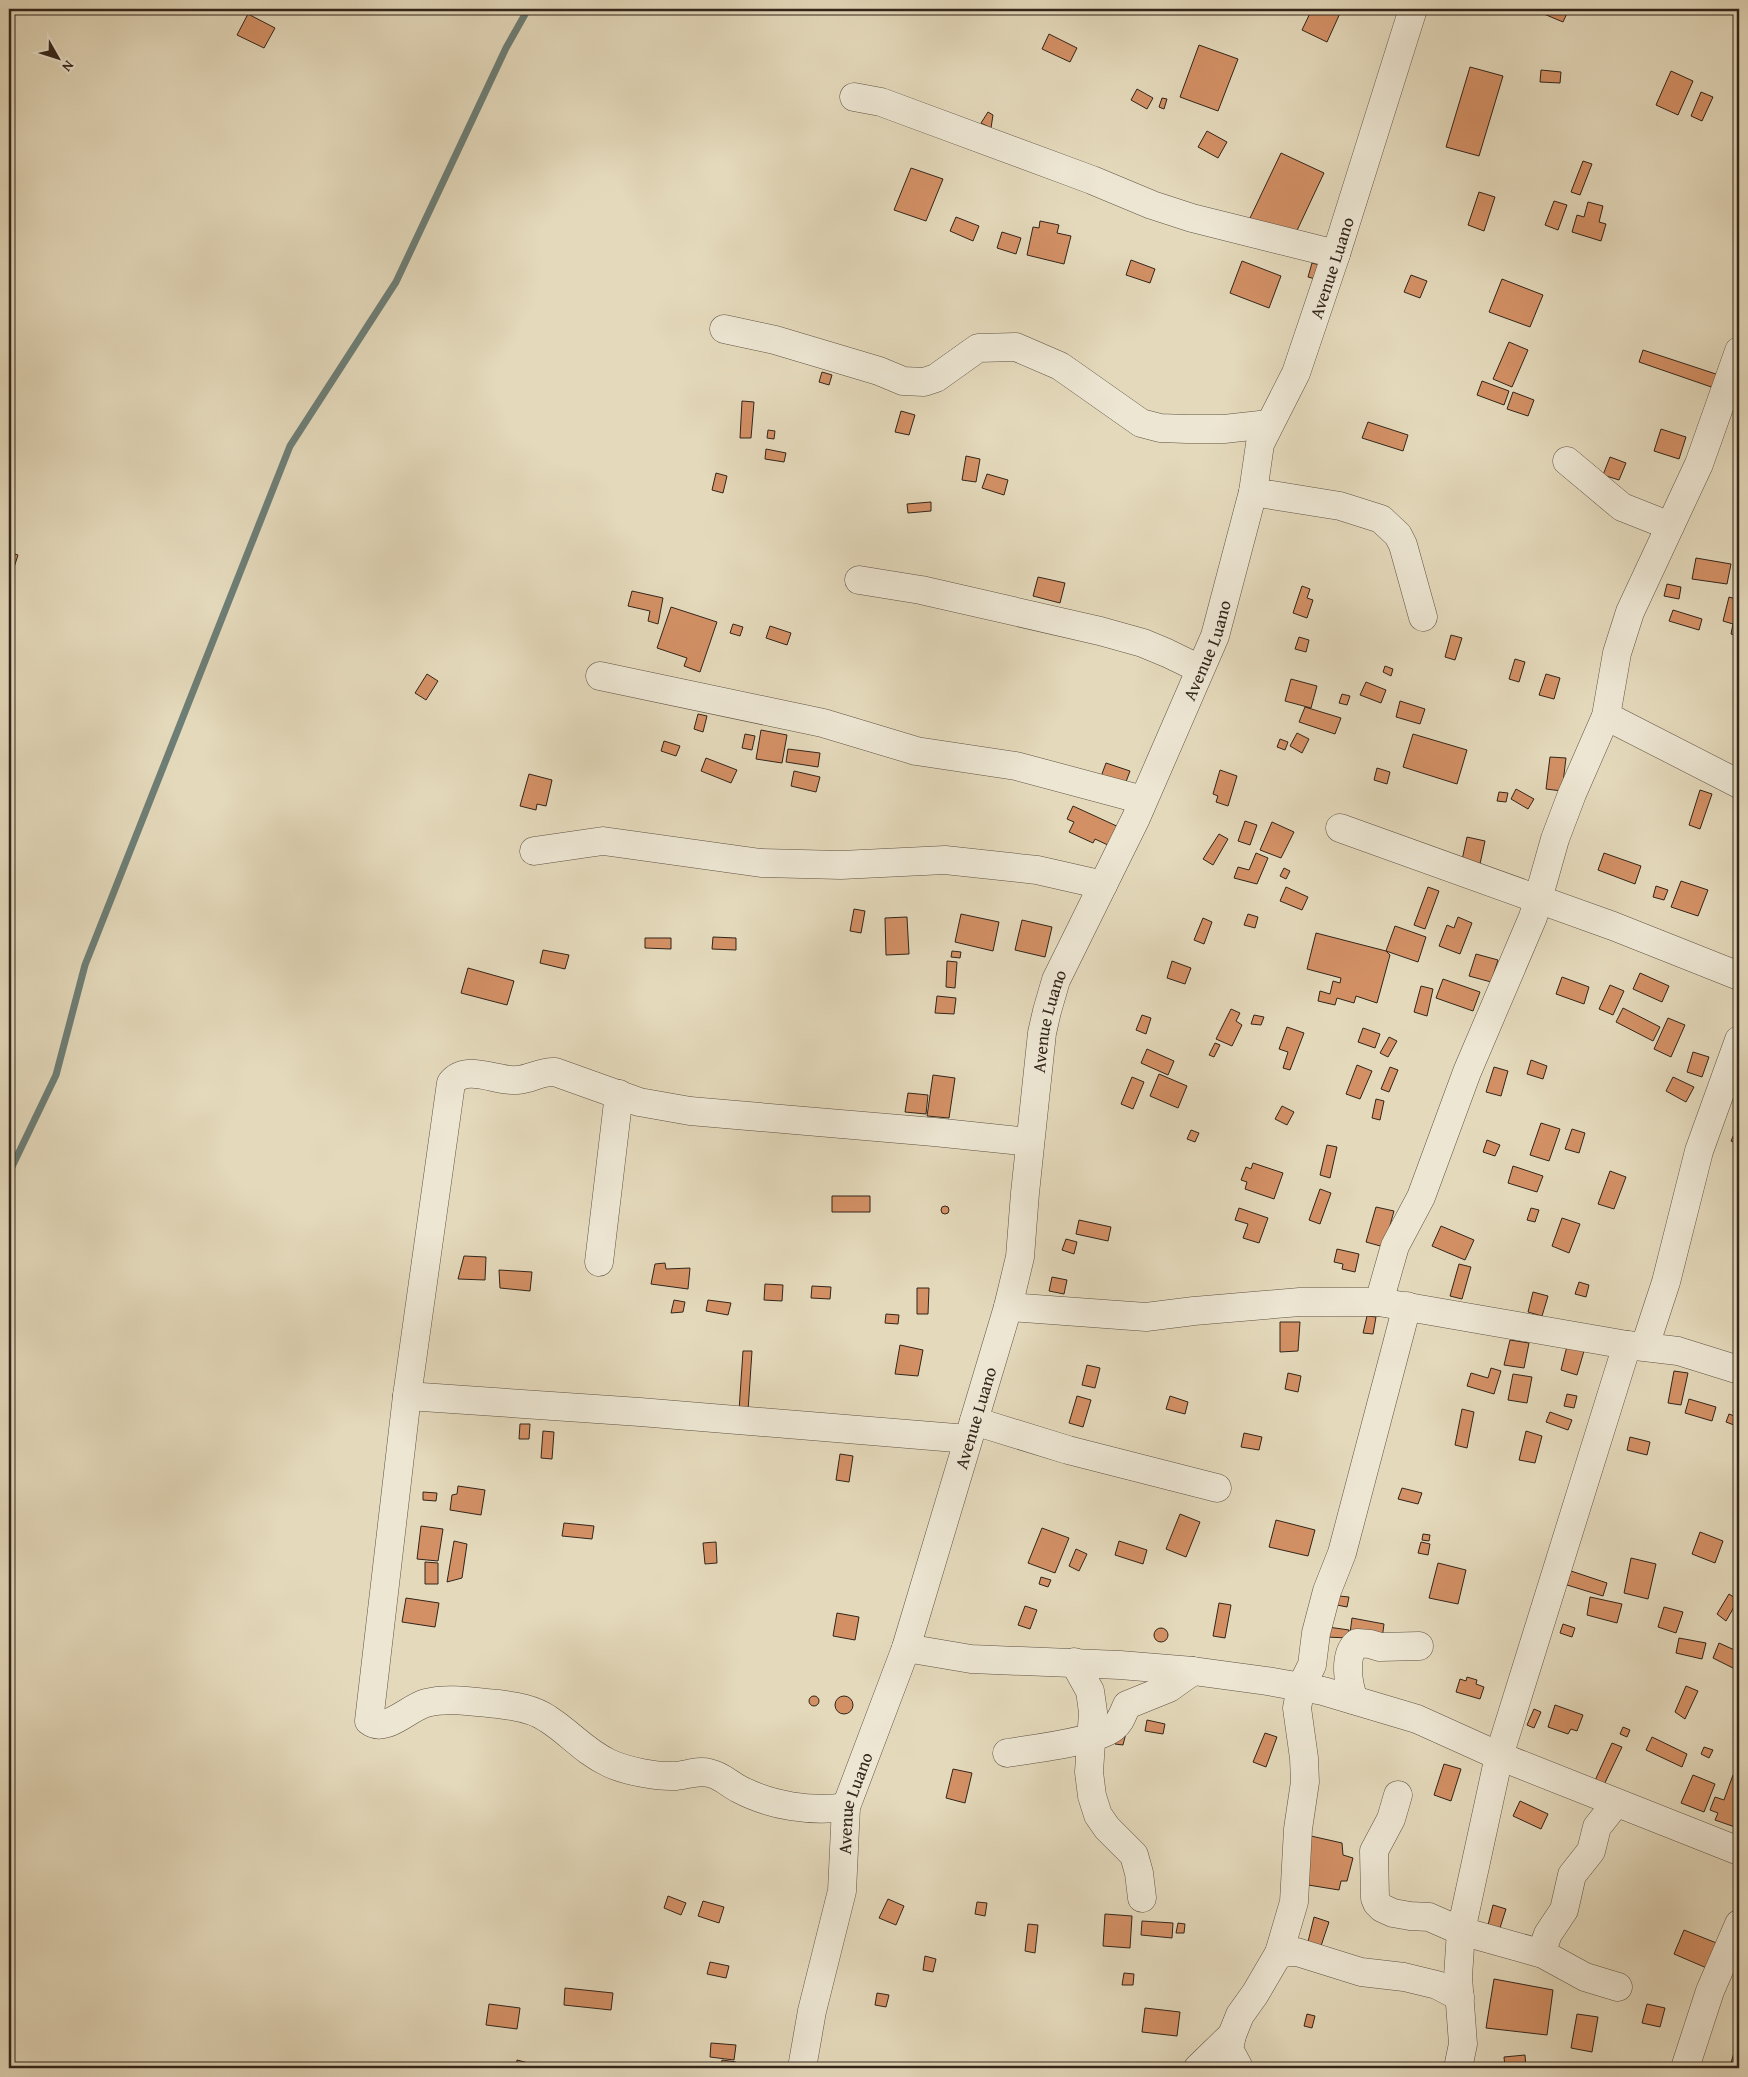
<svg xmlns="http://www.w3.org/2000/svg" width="1748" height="2077" viewBox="0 0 1748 2077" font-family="'Gentium Book Plus',serif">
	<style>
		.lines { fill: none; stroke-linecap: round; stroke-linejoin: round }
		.stream { stroke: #6d7e76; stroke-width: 7 }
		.building { fill: #d39065; stroke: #32251b }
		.minor-casing { stroke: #5e5243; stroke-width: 29 }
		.minor { stroke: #ede6d3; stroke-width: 28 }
		.labels { text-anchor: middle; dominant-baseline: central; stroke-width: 4; stroke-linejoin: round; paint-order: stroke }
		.street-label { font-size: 18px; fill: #32251b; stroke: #ede6d3 }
	</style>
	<rect width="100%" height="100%" fill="#e4d9bb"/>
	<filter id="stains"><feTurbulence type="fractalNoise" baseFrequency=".004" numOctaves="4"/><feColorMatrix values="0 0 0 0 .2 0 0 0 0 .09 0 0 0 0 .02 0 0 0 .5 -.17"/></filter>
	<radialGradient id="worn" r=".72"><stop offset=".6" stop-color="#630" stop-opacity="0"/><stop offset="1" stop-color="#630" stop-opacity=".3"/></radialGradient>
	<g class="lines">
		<path class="stream" d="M9 1173 56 1075 85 965 290 446 396 282 506 48 528 9"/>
	</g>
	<path class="building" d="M1312 9H1337L1341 11 1327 42 1302 30Z
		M1532 9H1569L1563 22Z
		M248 14 275 28 264 48 237 35Z
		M1049 34 1077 48 1070 62 1042 49Z
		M1199 45 1238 59 1218 111 1180 97Z
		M1470 67 1503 76 1479 156 1446 147Z
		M1541 70 1561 72 1560 83 1540 82Z
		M1671 71 1693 81 1678 115 1656 105Z
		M1137 89 1153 98 1147 109 1131 100Z
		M1701 92 1713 97 1702 121 1691 116Z
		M1162 98 1167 99 1164 109 1159 107Z
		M988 112 993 115 991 128 981 123Z
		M1207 131 1227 142 1218 158 1198 147Z
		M1281 153 1324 173 1293 239 1250 218Z
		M1583 161 1592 164 1580 195 1571 192Z
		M911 168 943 179 926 221 894 210Z
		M1479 192 1495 197 1484 231 1468 225Z
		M1554 201 1567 205 1558 230 1545 225Z
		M1588 202 1603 206 1599 222 1606 224 1601 241 1572 232 1577 215 1584 217Z
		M956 217 979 226 973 241 950 231Z
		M1040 221 1059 225 1057 233 1071 236 1064 264 1027 255 1033 227 1039 228Z
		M1002 232 1021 238 1016 254 997 248Z
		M1131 260 1155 269 1150 283 1126 275Z
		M1242 261 1281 276 1269 308 1230 293Z
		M1312 263 1327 267 1323 281 1308 277Z
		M1411 275 1427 281 1420 298 1404 292Z
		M1502 279 1543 295 1530 327 1489 312Z
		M1509 342 1528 350 1512 387 1493 379Z
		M1643 350 1725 377 1720 390 1639 362Z
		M822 372 832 375 829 385 819 382Z
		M1482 381 1509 391 1504 405 1477 395Z
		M1513 392 1534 400 1528 416 1507 409Z
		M742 401 754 402 751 438H740Z
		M901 411 915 415 909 435 895 432Z
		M1368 422 1408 435 1403 451 1362 438Z
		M1661 429 1686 437 1679 459 1654 451Z
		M768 430 775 431 774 439 767 438Z
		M766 449 786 453 784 462 765 459Z
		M966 456 980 459 976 482 962 480Z
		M1610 457 1626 463 1619 480 1603 475Z
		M716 473 727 476 723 493 712 490Z
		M987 474 1008 480 1004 495 982 488Z
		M931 502V511L908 513 907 504Z
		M9 552 18 555 9 583Z
		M1696 558 1731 564 1727 584 1692 579Z
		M1038 577 1065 583 1060 603 1033 596Z
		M1667 584 1681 587 1679 599 1664 596Z
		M1302 586 1310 589 1307 598 1313 600 1307 618 1293 613Z
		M632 591 663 598 658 624 648 621 650 611 628 606Z
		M1729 597 1739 600V636L1731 634 1733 624 1723 621Z
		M671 607 717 622 700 672 684 666 687 658 657 648Z
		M1673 610 1702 619 1699 630 1669 621Z
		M733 624 743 627 740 636 730 633Z
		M770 626 791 633 787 645 766 638Z
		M1451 635 1462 638 1455 660 1445 657Z
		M1299 637 1309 640 1306 652 1295 649Z
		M1515 659 1525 662 1519 682 1509 679Z
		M1385 666 1393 669 1391 676 1383 672Z
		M427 674 438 681 426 700 415 693Z
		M1546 674 1560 678 1554 699 1539 695Z
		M1291 679 1317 686 1311 708 1285 701Z
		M1366 682 1386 690 1381 703 1360 695Z
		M1342 694 1350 696 1347 705 1339 703Z
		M1400 701 1425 709 1420 724 1396 717Z
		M1305 707 1341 718 1335 734 1299 722Z
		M698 714 707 716 703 732 694 729Z
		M761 730 787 735 782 763 756 759Z
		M1297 733 1309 739 1302 753 1290 746Z
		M745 734 755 736 752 750 742 748Z
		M1413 734 1467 750 1457 784 1403 767Z
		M1280 739 1288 742 1285 750 1277 747Z
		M664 741 680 746 676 756 661 751Z
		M788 749 820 753 818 767 786 762Z
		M1550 757 1566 758 1562 791 1546 789Z
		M706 758 737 770 731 783 701 771Z
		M1106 763 1130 771 1123 790 1099 782Z
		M1377 768 1390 772 1387 784 1374 780Z
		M1220 770 1237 776 1228 806 1216 802 1218 796 1213 794Z
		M794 771 820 777 816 792 791 786Z
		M529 774 552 780 546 806 537 804 536 810 520 806Z
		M1516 789 1534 799 1528 809 1511 799Z
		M1700 790 1712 794 1700 829 1689 825Z
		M1499 792 1508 793 1506 802 1497 801Z
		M1073 806 1121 828 1112 847 1095 839 1093 843 1069 832 1074 822 1067 819Z
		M1245 821 1257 825 1250 845 1238 841Z
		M1272 822 1294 832 1281 858 1260 850Z
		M1219 834 1228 839 1213 865 1203 859Z
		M1467 837 1485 841 1480 864 1462 860Z
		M1256 853 1268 858 1257 884 1234 878 1238 867 1249 870Z
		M1604 853 1641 866 1635 884 1598 870Z
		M1284 868 1290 871 1286 879 1280 876Z
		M1681 881 1708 890 1698 916 1671 907Z
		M1656 886 1668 890 1664 900 1653 897Z
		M1286 887 1308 897 1302 910 1280 901Z
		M1428 887 1439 891 1425 929 1414 925Z
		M854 909 865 911 861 933 850 931Z
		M961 914 999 922 993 951 955 942Z
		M1248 914 1258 917 1255 928 1244 925Z
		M907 917 909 954 886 955 885 918Z
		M1458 917 1472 923 1460 954 1439 946 1447 925 1454 928Z
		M1203 918 1212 922 1204 944 1194 940Z
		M1022 920 1052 927 1045 957 1015 950Z
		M1395 926 1426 937 1418 962 1386 951Z
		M1316 933 1386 951 1390 955 1377 1003 1356 996 1354 1003 1337 998 1335 1005 1318 1001 1320 991 1330 994 1333 981 1340 983 1341 978 1307 969Z
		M713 937 736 938V950L712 949Z
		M645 938H671V949L645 948Z
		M543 950 569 955 565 969 540 963Z
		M952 951 961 952 960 958 951 957Z
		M1476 954 1498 960 1491 982 1469 976Z
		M947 961 957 962 955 988 946 987Z
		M1172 961 1191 968 1185 984 1167 978Z
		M468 968 514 981 507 1005 461 993Z
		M1640 973 1669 986 1662 1002 1633 989Z
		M1562 977 1589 987 1584 1004 1556 994Z
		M1443 979 1480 992 1473 1011 1436 998Z
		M1610 985 1624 991 1613 1015 1599 1009Z
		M1421 986 1433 989 1427 1016 1414 1012Z
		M937 996 956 998 954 1014 935 1013Z
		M1623 1008 1660 1027 1653 1041 1616 1022Z
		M1231 1009 1240 1013 1236 1021 1242 1025 1232 1046 1216 1039Z
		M1142 1015 1151 1018 1146 1034 1136 1030Z
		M1254 1015 1264 1017 1261 1025 1251 1024Z
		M1668 1018 1685 1025 1671 1057 1654 1049Z
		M1287 1027 1304 1033 1290 1070 1283 1068 1288 1052 1279 1049Z
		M1363 1028 1380 1034 1375 1048 1358 1042Z
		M1389 1037 1397 1041 1388 1057 1380 1053Z
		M1215 1043 1220 1045 1214 1057 1209 1055Z
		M1147 1049 1174 1061 1168 1075 1141 1063Z
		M1693 1052 1709 1057 1702 1077 1687 1072Z
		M1531 1060 1547 1066 1543 1079 1527 1074Z
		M1357 1065 1372 1071 1360 1099 1346 1094Z
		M1390 1067 1398 1070 1389 1092 1381 1089Z
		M1494 1067 1508 1071 1501 1096 1486 1092Z
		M1159 1074 1187 1086 1178 1108 1150 1096Z
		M933 1075 955 1078 949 1118 927 1116Z
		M1132 1077 1144 1082 1133 1109 1121 1104Z
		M1673 1077 1694 1087 1686 1102 1666 1091Z
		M908 1093 928 1095 926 1114 905 1112Z
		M1376 1099 1384 1101 1380 1120 1372 1118Z
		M1282 1106 1294 1112 1287 1125 1275 1119Z
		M1541 1123 1560 1129 1549 1161 1530 1155Z
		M1572 1129 1585 1133 1579 1153 1565 1149Z
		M1191 1130 1199 1133 1195 1142 1187 1139Z
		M1736 1130 1739 1131V1145L1731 1141Z
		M1487 1140 1500 1145 1495 1156 1483 1152Z
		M1327 1145 1337 1147 1330 1178 1320 1175Z
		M1253 1163 1283 1173 1274 1199 1245 1189 1247 1182 1241 1180 1246 1167 1251 1169Z
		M1513 1166 1543 1176 1537 1192 1508 1183Z
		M1610 1171 1626 1177 1614 1209 1598 1204Z
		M1320 1189 1331 1193 1320 1224 1309 1220Z
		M832 1196H870V1212H832Z
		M941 1210a4 4 0 1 1 8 0a4 4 0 1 1-8 0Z
		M1376 1207 1394 1211 1384 1247 1366 1242Z
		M1239 1208 1268 1218 1259 1243 1243 1238 1248 1224 1235 1220Z
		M1531 1208 1539 1210 1535 1222 1527 1220Z
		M1562 1218 1580 1224 1569 1253 1552 1246Z
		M1079 1220 1111 1227 1108 1241 1076 1234Z
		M1441 1226 1474 1240 1465 1260 1432 1246Z
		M1066 1239 1077 1242 1074 1254 1062 1250Z
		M1337 1249 1359 1254 1355 1272 1342 1269 1343 1264 1334 1262Z
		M464 1256 486 1257 485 1280 458 1279Z
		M665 1263 666 1269 690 1268 688 1289 651 1284 655 1264Z
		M1459 1264 1471 1267 1462 1299 1450 1296Z
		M499 1270 532 1272 530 1291 500 1288Z
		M1052 1277 1067 1280 1064 1294 1049 1291Z
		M1579 1282 1589 1285 1586 1297 1575 1294Z
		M765 1284 783 1285 782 1301 764 1300Z
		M812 1286 831 1287 830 1299 811 1298Z
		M917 1288H929L928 1314H917Z
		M1533 1292 1548 1296 1542 1316 1528 1312Z
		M674 1300 685 1302 683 1312 671 1313Z
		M708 1300 731 1303 728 1315 706 1311Z
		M886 1314 899 1315 898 1324 885 1323Z
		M1367 1316 1376 1317 1373 1334 1363 1333Z
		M1280 1322H1300L1298 1351 1280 1352Z
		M1510 1340 1529 1343 1524 1368 1504 1365Z
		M900 1345 923 1350 918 1376 895 1374Z
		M1567 1346 1584 1351 1577 1375 1561 1370Z
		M743 1351H752L748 1411H739Z
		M1087 1365 1100 1368 1095 1388 1082 1385Z
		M1491 1368 1501 1371 1494 1394 1467 1386 1471 1373 1488 1378Z
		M1674 1371 1688 1373 1681 1405 1668 1403Z
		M1288 1373 1301 1376 1298 1392 1285 1389Z
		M1513 1374 1532 1377 1527 1403 1508 1400Z
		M1739 1391V1415L1733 1412Z
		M1567 1394 1577 1396 1574 1408 1564 1406Z
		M1077 1396 1091 1400 1083 1427 1069 1423Z
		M1170 1396 1188 1402 1185 1414 1166 1409Z
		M1689 1399 1716 1407 1712 1421 1685 1413Z
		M1462 1409 1474 1412 1467 1448 1455 1445Z
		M1550 1412 1572 1420 1568 1430 1546 1422Z
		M1729 1414 1737 1417 1734 1425 1726 1422Z
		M520 1424H530L529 1439H519Z
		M543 1431 554 1432 552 1459 541 1458Z
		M1526 1431 1542 1436 1535 1463 1519 1460Z
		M1244 1433 1262 1437 1259 1450 1241 1447Z
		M1630 1437 1650 1442 1647 1455 1627 1450Z
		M840 1454 853 1456 849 1482 836 1480Z
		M458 1486 485 1490 481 1515 450 1510 452 1495 457 1494Z
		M1402 1488 1422 1493 1418 1504 1398 1499Z
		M423 1492 437 1493 436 1501 423 1500Z
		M1180 1514 1200 1522 1186 1557 1166 1549Z
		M1276 1520 1315 1530 1308 1556 1269 1547Z
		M564 1523 594 1526 592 1539 562 1536Z
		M421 1526 443 1529 438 1561 417 1559Z
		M1042 1528 1069 1538 1055 1573 1028 1563Z
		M1700 1532 1723 1541 1715 1563 1692 1554Z
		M1423 1534 1430 1535 1429 1541 1422 1540Z
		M454 1541 467 1544 462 1578 447 1582Z
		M1119 1541 1147 1550 1143 1564 1115 1555Z
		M716 1542 717 1563 705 1564 703 1543Z
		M1421 1542 1430 1544 1428 1555 1418 1553Z
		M1076 1549 1087 1554 1079 1571 1069 1566Z
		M1631 1558 1656 1564 1648 1599 1624 1593Z
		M425 1562 438 1563V1584H425Z
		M1438 1563 1466 1570 1458 1604 1429 1598Z
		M1571 1571 1607 1583 1603 1596 1567 1585Z
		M1041 1577 1051 1580 1048 1587 1039 1584Z
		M1729 1594 1738 1600 1726 1621 1717 1614Z
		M1339 1596 1349 1597 1347 1607 1337 1605Z
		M1590 1597 1622 1604 1617 1623 1587 1615Z
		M406 1598 439 1603 435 1627 402 1622Z
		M1219 1603 1231 1605 1225 1638 1213 1636Z
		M1025 1606 1037 1610 1030 1629 1018 1625Z
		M1664 1607 1683 1612 1676 1633 1658 1627Z
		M837 1613 859 1617 855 1640 833 1636Z
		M1352 1618 1384 1624 1382 1639 1350 1633Z
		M1563 1624 1575 1628 1572 1637 1560 1633Z
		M1328 1627 1349 1630 1348 1638 1326 1637Z
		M1154 1635a7 7 0 1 1 14 0a7 7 0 1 1-14 0Z
		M1679 1638 1706 1643 1702 1659 1676 1653Z
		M1719 1643 1739 1652V1671L1713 1658Z
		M1467 1677 1477 1680 1476 1684 1484 1687 1480 1699 1456 1692 1460 1679 1466 1681Z
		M1686 1686 1698 1691 1685 1719 1675 1712Z
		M809 1701a5 5 0 1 1 10 0a5 5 0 1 1-10 0Z
		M835 1705a9 9 0 1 1 18 0a9 9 0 1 1-18 0Z
		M1555 1705 1583 1715 1577 1731 1571 1729 1568 1734 1548 1727Z
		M1534 1709 1541 1712 1534 1728 1527 1725Z
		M1147 1720 1165 1724 1163 1734 1145 1731Z
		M1623 1727 1630 1730 1627 1737 1620 1734Z
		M1118 1731 1126 1733 1123 1745 1115 1744Z
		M1265 1733 1277 1737 1266 1767 1253 1762Z
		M1652 1737 1687 1754 1682 1767 1646 1750Z
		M1612 1743 1622 1747 1602 1789 1593 1785Z
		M1704 1747 1713 1750 1709 1758 1701 1754Z
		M1444 1764 1461 1769 1451 1801 1434 1795Z
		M953 1769 972 1773 965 1803 946 1798Z
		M1693 1775 1715 1784 1704 1812 1681 1803Z
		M1733 1775 1739 1778V1814L1735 1827 1715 1820 1718 1813 1710 1810 1715 1797 1724 1800Z
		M1520 1801 1548 1814 1541 1829 1513 1816Z
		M1311 1836 1342 1843 1343 1855 1353 1858 1347 1881H1341L1339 1890 1302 1884Z
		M668 1896 686 1903 681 1915 664 1908Z
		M888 1899 904 1906 896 1925 879 1918Z
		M703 1901 724 1907 719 1923 698 1916Z
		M977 1902 987 1903 985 1916 975 1914Z
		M1493 1905 1506 1909 1499 1931 1487 1929Z
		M1105 1914 1132 1916 1130 1948 1103 1946Z
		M1314 1917 1329 1922 1320 1949 1307 1946Z
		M1142 1921 1173 1923 1172 1938 1141 1935Z
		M1178 1923 1185 1924 1184 1933H1176Z
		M1028 1924 1038 1925 1035 1953 1025 1951Z
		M1684 1930 1719 1944 1709 1969 1674 1954Z
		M925 1956 936 1959 933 1972 923 1970Z
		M710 1962 729 1966 726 1978 707 1974Z
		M1124 1973 1134 1974 1133 1985H1122Z
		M1494 1979 1553 1990 1547 2035 1486 2028Z
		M565 1988 613 1993 611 2010 564 2005Z
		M877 1993 889 1995 886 2007 875 2005Z
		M489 2004 520 2008 517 2029 486 2025Z
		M1647 2004 1665 2008 1660 2027 1642 2023Z
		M1145 2008 1180 2012 1177 2036 1142 2032Z
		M1307 2014 1315 2016 1312 2028 1304 2026Z
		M1577 2014 1598 2017 1592 2052 1571 2048Z
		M711 2043 736 2045 734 2060 710 2057Z
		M1735 2049 1739 2051V2065L1731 2063Z
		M1525 2055 1526 2068H1505L1504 2057Z
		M517 2060 536 2065V2068H516Z
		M722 2060 736 2062 735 2068H721Z"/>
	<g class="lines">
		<defs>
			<g id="minor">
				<path d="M854 97 881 102 1092 180 1152 205 1192 218 1336 254"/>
				<path d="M724 329 775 340 879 371 903 381 924 382 936 378 978 348 1016 347 1060 366 1141 423 1160 428 1187 429H1224L1269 424"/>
				<path d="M1567 461 1622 507 1670 526"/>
				<path d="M1253 492 1340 506 1381 519 1398 535 1403 545 1423 617"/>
				<path d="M859 580 921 590 1100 631 1143 643 1167 653 1200 669"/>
				<path d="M600 676 823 723 916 751 1016 766 1143 800"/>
				<path d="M1606 716 1739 784"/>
				<path d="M1340 828 1613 926 1739 976"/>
				<path d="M534 851 603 841 761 863 841 865 945 860 1037 870 1103 885"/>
				<path d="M599 1262 619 1094"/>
				<path d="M1379 1302 1395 1246 1421 1197 1467 1072 1533 917 1555 839 1572 794 1606 716 1617 653 1630 612 1699 464 1739 351"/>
				<path d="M1008 1307 1146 1317 1194 1311 1300 1302H1379L1627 1345 1678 1351 1739 1370"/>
				<path d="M1645 1346 1666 1282 1699 1151 1739 1040"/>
				<path d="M407 1396 640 1412 968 1439"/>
				<path d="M974 1421 1068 1450 1217 1488"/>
				<path d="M906 1648 971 1659 1120 1665 1193 1671 1267 1681 1323 1691 1417 1719 1499 1756 1739 1851"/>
				<path d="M1074 1662 1090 1691 1093 1712 1089 1772 1092 1796 1098 1815 1107 1828 1134 1855 1139 1873 1142 1898"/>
				<path d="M1354 1700C1348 1684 1343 1655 1357 1643L1370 1644 1380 1647 1419 1646"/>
				<path d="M1007 1753C1032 1749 1095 1742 1113 1728 1121 1722 1123 1713 1127 1705L1169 1688 1193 1671"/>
				<path d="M1398 1795 1391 1819 1374 1851 1375 1898 1377 1903 1382 1908 1393 1913 1410 1916 1429 1917 1461 1931 1543 1954 1585 1977 1618 1987"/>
				<path d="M846 1807C811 1812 771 1806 739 1789 729 1784 721 1775 709 1773 698 1770 687 1775 676 1776 657 1777 626 1771 609 1763 585 1752 570 1733 548 1719 534 1709 515 1706 498 1704 475 1702 448 1697 426 1703 408 1708 385 1734 369 1721L407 1396 451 1083C467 1063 496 1082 517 1080 531 1079 541 1071 555 1072L639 1102 690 1111 934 1132 1030 1142"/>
				<path d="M1279 1953 1297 1952 1361 1972 1404 1977 1437 1985 1460 1997"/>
				<path d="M1543 1954 1544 1945 1548 1934 1564 1910 1572 1875 1591 1851 1597 1827 1616 1803"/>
				<path id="s1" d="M802 2068 812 2011 842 1891 846 1807 906 1648 1008 1307 1020 1257 1025 1193 1042 1033 1047 1011 1056 980 1136 818 1215 636 1253 492 1260 444 1296 373 1336 254 1413 9"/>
				<path d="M1198 2068 1232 2035"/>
				<path d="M1239 2068 1229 2049 1232 2035 1240 2015 1255 1994 1279 1953 1294 1902 1298 1829 1305 1782 1304 1758 1297 1708 1301 1687 1312 1665 1316 1633 1327 1591 1342 1553 1407 1306"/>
				<path d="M1458 2068 1463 2044 1458 1977 1461 1931 1499 1756 1627 1345"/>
				<path d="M1685 2068 1710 1991 1739 1924"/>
			</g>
		</defs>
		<use href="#minor" class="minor-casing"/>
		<use href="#minor" class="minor"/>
	</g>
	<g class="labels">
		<g class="street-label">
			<text stroke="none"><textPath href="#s1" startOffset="1890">Avenue Luano</textPath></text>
			<text stroke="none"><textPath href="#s1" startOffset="1486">Avenue Luano</textPath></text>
			<text stroke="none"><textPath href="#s1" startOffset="1081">Avenue Luano</textPath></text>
			<text stroke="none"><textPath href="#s1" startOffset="676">Avenue Luano</textPath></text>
			<text stroke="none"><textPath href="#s1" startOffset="271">Avenue Luano</textPath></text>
		</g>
	</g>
	<rect width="1748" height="2077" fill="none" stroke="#e4d9bb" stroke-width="30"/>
	<rect x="10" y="10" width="1728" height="2057" fill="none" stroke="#32251b" stroke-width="2.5"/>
	<rect x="15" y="15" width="1718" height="2047" fill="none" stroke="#32251b"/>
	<g transform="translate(58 58) rotate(129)" stroke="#ede6d3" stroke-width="4" paint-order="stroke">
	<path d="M0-4L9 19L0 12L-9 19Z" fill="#32251b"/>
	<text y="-8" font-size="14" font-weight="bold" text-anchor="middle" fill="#32251b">N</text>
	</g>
	<rect width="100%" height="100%" filter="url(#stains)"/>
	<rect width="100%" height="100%" fill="url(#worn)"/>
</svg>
